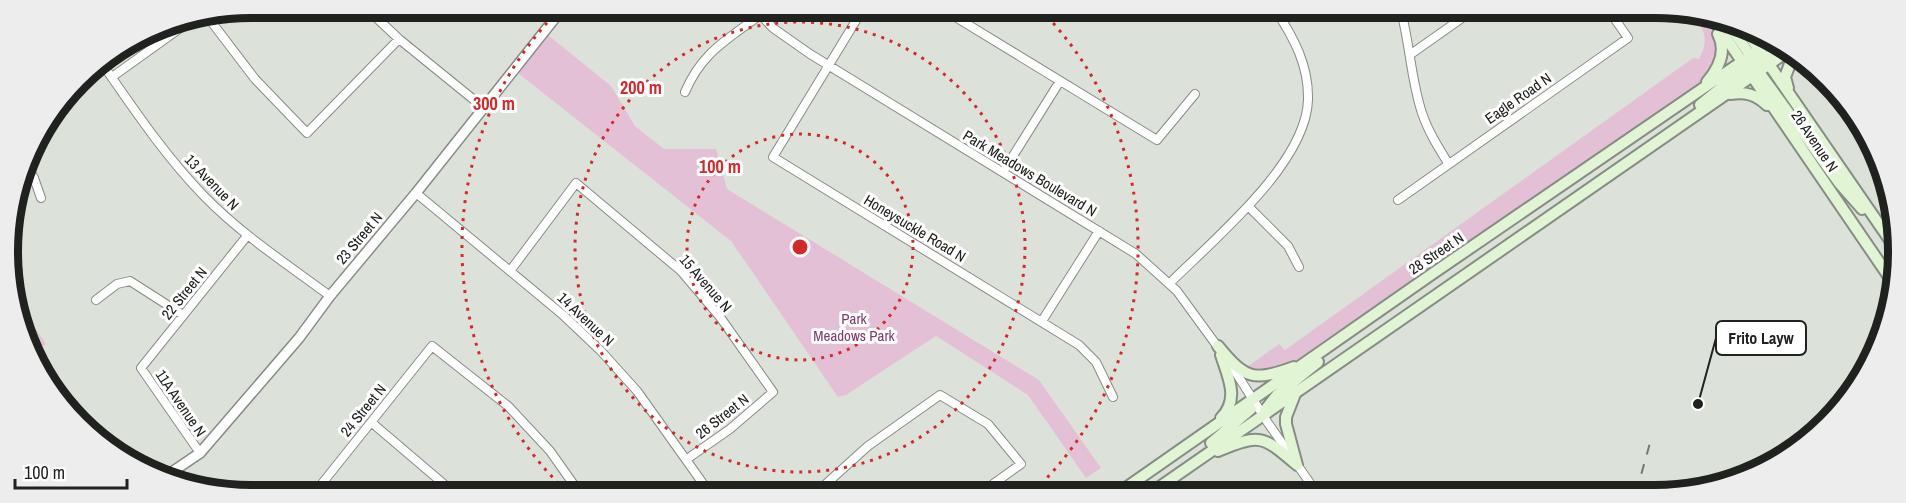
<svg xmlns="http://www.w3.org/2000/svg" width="1906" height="503" viewBox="0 0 1906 503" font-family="'Archivo Narrow',sans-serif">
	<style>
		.green { fill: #e4c0d6 }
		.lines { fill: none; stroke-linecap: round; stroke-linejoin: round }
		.minor-casing { stroke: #878d84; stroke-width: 10 }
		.tertiary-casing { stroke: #878d84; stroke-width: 12 }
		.secondary-casing { stroke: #878d84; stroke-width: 14 }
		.minor { stroke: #fff; stroke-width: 8 }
		.tertiary { stroke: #fff; stroke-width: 9 }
		.secondary { stroke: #e1f5d5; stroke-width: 10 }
		.rail { stroke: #747772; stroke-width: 2; stroke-dasharray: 10 10; stroke-linecap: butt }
		.ring { fill: none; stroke: #d62828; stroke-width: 3; stroke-dasharray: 3 6 }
		.labels { text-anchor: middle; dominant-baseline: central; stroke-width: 6; stroke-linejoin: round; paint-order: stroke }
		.street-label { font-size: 15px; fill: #20221f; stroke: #fff }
		.park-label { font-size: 15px; fill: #803b6b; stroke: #fff }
		.rim { fill: none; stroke: #20221f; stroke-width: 8 }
		.centre { fill: #d62828; stroke: #fff; stroke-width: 3 }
		.ring-label { font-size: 18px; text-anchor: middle; font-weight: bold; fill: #d62828; stroke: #fff; stroke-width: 6; stroke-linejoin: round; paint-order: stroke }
		.leader { fill: none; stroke: #20221f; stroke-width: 2 }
		.callout-dot { fill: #20221f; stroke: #fff; stroke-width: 2 }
		.callout { fill: #fff; stroke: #20221f; stroke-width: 2 }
		.callout-label { font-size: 16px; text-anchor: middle; font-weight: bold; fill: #20221f }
	</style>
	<rect width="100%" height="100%" fill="#dce2d9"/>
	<path class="green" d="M1691 12H1702L1719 42 1715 69 1693 90 1309 353C1288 365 1271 378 1247 367L1279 344 1285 350 1693 58 1699 59C1710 37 1704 31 1691 12Z
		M543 31 611 86 635 126 664 149H716L727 189 1039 380 1101 468 1086 478 1028 395 936 336 846 395 838 397 731 241 514 70Z
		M14 298 46 344 34 352 16 315Z"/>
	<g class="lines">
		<defs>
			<path id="minor" d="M366 8 399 39 484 108
				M755 9 773 28 810 54 1136 254 1177 291 1220 350
				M863 9 773 157 1079 345 1096 362 1113 397
				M944 10 1157 140 1195 94
				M1401 11C1410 45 1411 80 1422 113 1428 131 1438 147 1448 163
				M207 16 255 79 307 133 399 39
				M1411 54 1472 11
				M101 62C133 108 165 156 204 196 242 235 287 264 330 296
				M112 77 193 19
				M685 92C702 52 727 40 760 15
				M27 166 34 178 41 198
				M1003 172 1060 81
				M416 193 563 315 600 350 637 391 709 492
				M1398 200 1628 38 1610 12
				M1248 206 1288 246 1299 267
				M510 271 576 183 681 271 720 317 773 392 730 429 687 459
				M1170 283C1213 240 1306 164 1308 100 1309 66 1294 38 1276 11
				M96 300 117 284 130 281 183 315
				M1042 321 1099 231
				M1231 365 1268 423 1317 493
				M371 422 452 491
				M200 453 141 368 247 236
				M831 481 838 492
				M316 491 432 346 508 406 550 451 579 492
				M817 492 868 446 940 395 988 424 1021 464 982 492"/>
			<path id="tertiary" d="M166 476 200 453 299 338 330 296 416 193 563 8"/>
			<path id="secondary" d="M1711 16 1894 284
				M1727 22 1748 52 1756 58
				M1746 31 1894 246
				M1762 62 1782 45
				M1756 68 1840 184 1862 209
				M1707 82C1719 68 1727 51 1718 34
				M1788 88 1785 77 1794 53
				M1730 94C1746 92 1755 94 1767 105
				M1700 105 1751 64
				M1218 346C1245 379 1253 382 1294 367
				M1295 394 1286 417V424L1297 465
				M1265 410 1277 395 1318 362
				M1221 418C1240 399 1228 377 1221 355
				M1211 443 1251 409
				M1218 451C1261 433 1263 436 1297 465
				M1120 492 1432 274 1772 41
				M1151 493 1791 49"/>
		</defs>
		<use href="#minor" class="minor-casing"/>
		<use href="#tertiary" class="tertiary-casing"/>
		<use href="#secondary" class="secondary-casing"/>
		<use href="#minor" class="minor"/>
		<use href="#tertiary" class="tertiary"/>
		<use href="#secondary" class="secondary"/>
		<path class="rail" d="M1636 493 1650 443"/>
	</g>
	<g class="ring">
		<circle cx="800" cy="247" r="113"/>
		<circle cx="800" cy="247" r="225"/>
		<path d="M565 490A338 338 0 0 1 559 10M1041 10A338 338 0 0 1 1033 492"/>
	</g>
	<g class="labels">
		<g class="street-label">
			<text transform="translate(1518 98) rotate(-35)">Eagle Road N</text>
			<text transform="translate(1815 141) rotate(56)">26 Avenue N</text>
			<text transform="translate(1030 173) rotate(31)">Park Meadows Boulevard N</text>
			<text transform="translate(212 182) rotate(46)">13 Avenue N</text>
			<text transform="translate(915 228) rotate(31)">Honeysuckle Road N</text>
			<text transform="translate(359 238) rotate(-50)">23 Street N</text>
			<text transform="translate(1436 253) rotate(-34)">28 Street N</text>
			<text transform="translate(706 283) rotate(49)">15 Avenue N</text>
			<text transform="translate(184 293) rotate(-51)">22 Street N</text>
			<text transform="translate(586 319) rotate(43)">14 Avenue N</text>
			<text transform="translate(181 403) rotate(56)">11A Avenue N</text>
			<text transform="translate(363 410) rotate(-51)">24 Street N</text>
			<text transform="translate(722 416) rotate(-38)">26 Street N</text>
		</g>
		<g class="park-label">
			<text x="854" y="318">Park<tspan x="854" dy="17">Meadows Park</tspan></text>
		</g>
	</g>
	<path d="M0 0H1906V503H0ZM251 18H1655A233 233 0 0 1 1888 251V252A233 233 0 0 1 1655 485H251A233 233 0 0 1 18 252V251A233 233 0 0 1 251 18Z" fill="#ededed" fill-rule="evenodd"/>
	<path class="rim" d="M251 18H1655A233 233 0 0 1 1888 251V252A233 233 0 0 1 1655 485H251A233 233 0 0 1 18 252V251A233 233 0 0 1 251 18Z"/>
	<circle cx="800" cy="247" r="9" class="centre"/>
	<g class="ring-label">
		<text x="641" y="94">200 m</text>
		<text x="494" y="110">300 m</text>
		<text x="720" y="173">100 m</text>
	</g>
	<path class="leader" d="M1698 404L1716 338"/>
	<circle class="callout-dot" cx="1698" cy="404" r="6"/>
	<rect class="callout" x="1716" y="321" width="90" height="34" rx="6"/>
	<g class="callout-label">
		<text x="1761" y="344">Frito Layw</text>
	</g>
	<path d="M15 479v9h112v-9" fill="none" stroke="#20221f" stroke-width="3"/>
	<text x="24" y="479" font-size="18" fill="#20221f" stroke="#ffffff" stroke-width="4.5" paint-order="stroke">100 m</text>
</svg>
